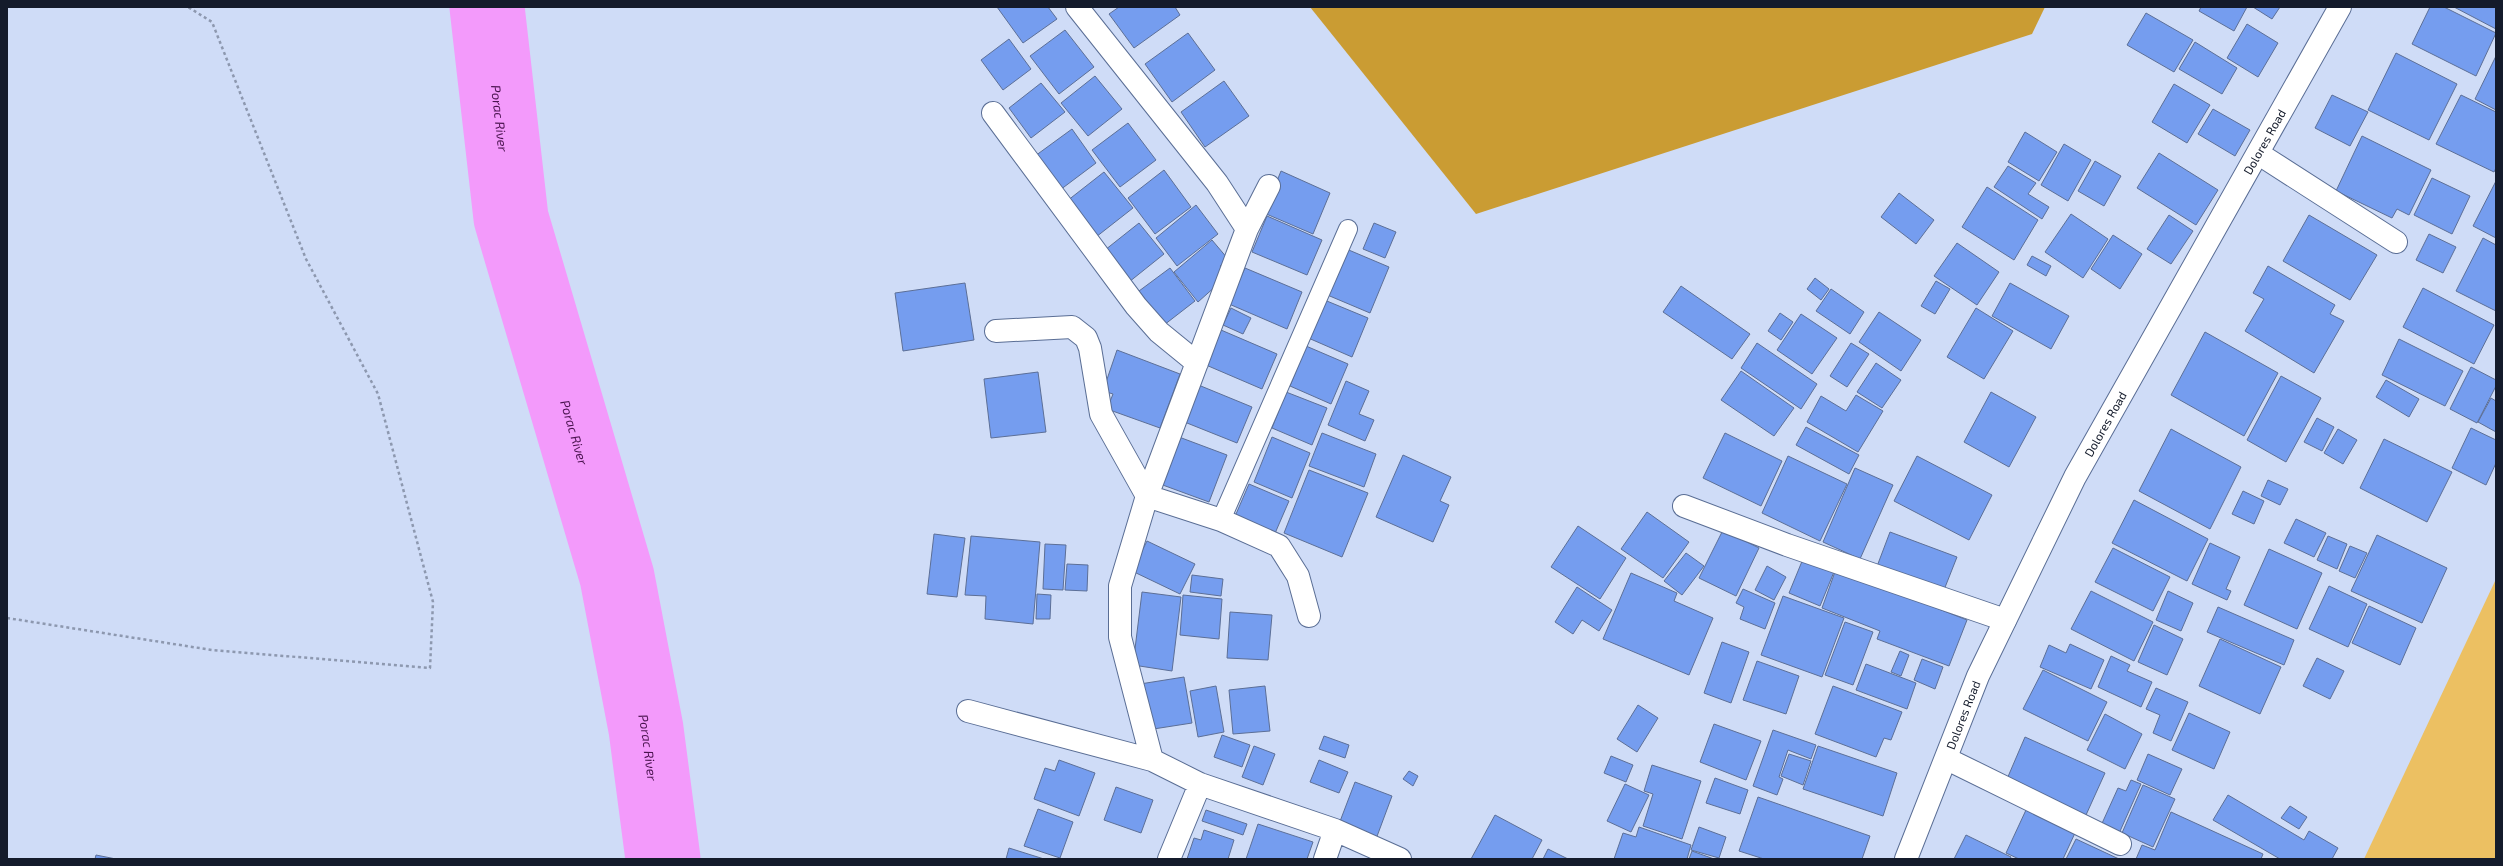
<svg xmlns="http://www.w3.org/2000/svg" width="2503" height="866" viewBox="0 0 2503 866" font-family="'Exo 2',sans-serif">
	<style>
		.green { fill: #ecc062 }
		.forest { fill: #ca9c33 }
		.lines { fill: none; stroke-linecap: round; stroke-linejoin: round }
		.river { stroke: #f39afb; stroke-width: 75 }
		.building { fill: #759def; stroke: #5c6f97 }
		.lane-casing { stroke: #5a6e95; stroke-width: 20 }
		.street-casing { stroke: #5a6e95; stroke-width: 24 }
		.secondary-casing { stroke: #5a6e95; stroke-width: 24 }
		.path { stroke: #8d98af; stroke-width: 2.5; stroke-dasharray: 3 3; stroke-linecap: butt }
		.lane { stroke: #fff; stroke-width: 18 }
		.street { stroke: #fff; stroke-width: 22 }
		.secondary { stroke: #fff; stroke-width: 22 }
		.labels { text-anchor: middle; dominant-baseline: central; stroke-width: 4; stroke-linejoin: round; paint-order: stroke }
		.street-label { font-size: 12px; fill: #141b2b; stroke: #cfdcf7 }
		.water-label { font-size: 13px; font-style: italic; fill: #4a134f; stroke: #cfdcf7 }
	</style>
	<rect width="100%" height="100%" fill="#cfdcf7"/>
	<path class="green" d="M2496 579V859H2364Z"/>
	<path class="forest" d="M1310 7H2045L2032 34 1476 214Z"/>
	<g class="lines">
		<path class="river" id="s1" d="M487 7 511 218 617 577 646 729 663 859"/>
	</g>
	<path class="building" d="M997 7H1048L1057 19 1023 43Z
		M1119 7H1175L1180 15 1134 48 1109 14Z
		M2201 7H2247L2234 31 2199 11Z
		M2253 7H2280L2272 19Z
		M2430 7H2444L2496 33 2476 76 2412 44Z
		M2454 7H2496V29Z
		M2146 13 2193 40 2174 72 2127 45Z
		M2247 24 2278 43 2258 77 2227 58Z
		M1065 30 1094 67 1059 94 1030 56Z
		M1188 33 1215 70 1172 102 1145 64Z
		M1009 39 1031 69 1003 90 981 60Z
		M2195 42 2237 68 2222 94 2179 69Z
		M2396 53 2457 84 2429 140 2368 110Z
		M2496 56V110L2475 99Z
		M1095 76 1122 109 1088 136 1061 103Z
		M1224 81 1249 116 1205 147 1181 112Z
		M1041 83 1065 112 1031 138 1009 108Z
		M2174 84 2210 105 2187 143 2152 122Z
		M2332 95 2368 112 2350 146 2315 128Z
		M2461 95 2496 112V168L2494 172 2436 144Z
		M2213 109 2250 130 2235 156 2198 134Z
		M1128 123 1156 160 1120 187 1092 150Z
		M1072 129 1096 163 1060 190 1035 156Z
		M2025 132 2057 152 2039 181 2008 162Z
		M2362 136 2431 170 2409 215 2397 209 2392 218 2336 191Z
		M2064 144 2091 160 2068 201 2041 185Z
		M2159 153 2218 190 2196 225 2137 188Z
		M2095 161 2121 176 2104 206 2078 191Z
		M2008 166 2036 183 2028 194 2049 207 2042 219 1994 187Z
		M1164 170 1191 207 1155 234 1128 198Z
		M1281 171 1330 193 1313 234 1264 213Z
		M1104 172 1133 208 1096 237 1067 201Z
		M2432 178 2470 196 2452 234 2414 215Z
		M2496 181V238L2473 226Z
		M1987 187 2038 220 2014 260 1962 227Z
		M1899 193 1934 220 1916 244 1881 217Z
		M1196 205 1218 234 1177 266 1156 238Z
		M2071 214 2108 239 2083 278 2045 252Z
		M2169 215 2193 231 2171 264 2147 249Z
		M2309 215 2377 255 2350 300 2283 261Z
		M1267 216 1322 240 1307 275 1252 252Z
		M1139 223 1164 254 1129 282 1105 250Z
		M1374 223 1396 232 1385 258 1363 249Z
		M2429 234 2456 247 2443 273 2416 260Z
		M2113 235 2142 254 2120 289 2091 269Z
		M2483 238 2496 245V311L2456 291Z
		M1212 240 1228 259 1220 266 1226 273 1215 282 1217 285 1198 302 1174 272Z
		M1957 243 1999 272 1977 305 1934 276Z
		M1344 248 1389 267 1370 313 1325 294Z
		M2032 256 2051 266 2046 276 2027 265Z
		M2268 266 2335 305 2330 314 2344 321 2314 373 2245 331 2264 299 2253 293Z
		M1170 268 1195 301 1164 325 1139 291Z
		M1245 268 1302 292 1287 329 1229 304Z
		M1815 278 1829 289 1821 300 1807 289Z
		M1936 281 1950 289 1935 314 1921 306Z
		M965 283 974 340 903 351 895 293Z
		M2010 283 2069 316 2051 349 1992 316Z
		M1681 286 1750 334 1732 359 1663 312Z
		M2423 288 2494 325 2474 364 2403 327Z
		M1831 289 1864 312 1850 334 1816 311Z
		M1322 299 1368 318 1352 357 1306 337Z
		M1231 308 1251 318 1243 334 1223 325Z
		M1976 308 2013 331 1984 379 1947 357Z
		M1879 312 1921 340 1901 371 1859 342Z
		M1780 313 1793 322 1781 340 1768 331Z
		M1801 314 1837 338 1812 374 1777 350Z
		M1221 330 1277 354 1262 389 1206 365Z
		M2205 332 2278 373 2244 436 2171 395Z
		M2399 339 2463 371 2445 406 2382 375Z
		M1757 343 1817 384 1801 409 1741 368Z
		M1851 343 1869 354 1847 387 1830 376Z
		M1306 346 1348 364 1331 404 1290 386Z
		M1117 350 1180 374 1160 428 1107 409 1113 394 1103 391Z
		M1876 363 1901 380 1882 408 1857 392Z
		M2471 367 2496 380V386L2477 423 2450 409Z
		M1741 371 1794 408 1774 436 1721 400Z
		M1038 372 1046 432 991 438 984 379Z
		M2281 376 2321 398 2286 462 2247 440Z
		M2386 380 2419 399 2409 417 2376 397Z
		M1346 381 1369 391 1359 414 1374 420 1365 441 1328 425Z
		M1196 384 1252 407 1237 443 1182 421Z
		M1286 392 1327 408 1312 445 1272 428Z
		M1991 392 2036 417 2009 467 1964 442Z
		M1856 395 1883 411 1858 452 1807 422 1821 396 1846 411Z
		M2491 398 2496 401V432L2478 422Z
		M2317 418 2334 427 2322 451 2304 442Z
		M1806 427 1859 455 1849 474 1796 445Z
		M2471 428 2496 440V463L2486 485 2452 468Z
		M2171 429 2241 467 2210 529 2139 491Z
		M2338 429 2357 440 2343 464 2324 453Z
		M1322 433 1376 454 1364 487 1309 466Z
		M1725 433 1782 461 1761 506 1703 478Z
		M1179 437 1227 455 1209 502 1160 484Z
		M1272 437 1310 453 1292 498 1254 482Z
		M2384 439 2452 472 2427 522 2360 488Z
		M1403 455 1451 477 1440 501 1449 505 1433 542 1376 517Z
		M1788 456 1847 484 1820 541 1762 513Z
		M1917 456 1992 495 1969 540 1894 501Z
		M1855 468 1893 485 1860 559 1823 542Z
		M1309 470 1368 493 1342 557 1284 533Z
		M2268 480 2288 489 2280 505 2261 496Z
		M1249 484 1289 501 1273 538 1233 521Z
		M2243 491 2264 501 2254 524 2232 514Z
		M2134 500 2208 539 2187 581 2112 543Z
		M1647 512 1689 542 1663 578 1621 549Z
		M2296 519 2326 533 2314 557 2284 543Z
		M1578 526 1626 558 1600 599 1551 567Z
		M1723 530 1759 548 1736 596 1699 578Z
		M1890 532 1957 557 1942 595 1876 569Z
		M934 534 965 538 957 597 927 594Z
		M2377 535 2447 568 2422 623 2351 591Z
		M971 536 1040 542 1033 624 985 619 986 596 965 595Z
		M2328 536 2347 544 2337 569 2317 560Z
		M1147 541 1195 564 1180 594 1132 571Z
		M2210 543 2240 557 2226 589 2231 591 2227 600 2192 584Z
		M1045 544 1066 545 1063 590 1043 589Z
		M2350 546 2367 553 2355 578 2339 571Z
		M2113 548 2170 577 2153 611 2095 582Z
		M2269 549 2322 573 2297 629 2244 605Z
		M1686 553 1704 566 1682 595 1664 581Z
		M1805 554 1836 567 1820 606 1789 593Z
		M1067 564 1088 565 1087 591 1065 590Z
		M1767 566 1786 577 1774 600 1755 590Z
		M1836 569 1967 620 1949 666 1877 639 1880 631 1822 608Z
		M1631 573 1677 593 1674 601 1713 618 1689 675 1603 639Z
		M1192 575 1223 579 1221 596 1190 592Z
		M2329 586 2367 604 2348 647 2309 629Z
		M1577 587 1612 610 1599 631 1582 620 1573 634 1555 622Z
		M1743 589 1775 603 1765 629 1740 619 1744 607 1736 603Z
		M2091 591 2153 622 2134 661 2071 629Z
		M2168 591 2193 603 2181 631 2156 620Z
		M1142 592 1181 597 1172 671 1133 665Z
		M1037 594 1051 595 1050 619H1036Z
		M1183 595 1222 599 1219 639 1180 635Z
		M1783 596 1844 618 1822 677 1761 655Z
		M2369 606 2416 628 2400 665 2352 643Z
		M2218 607 2294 640 2284 665 2207 632Z
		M1230 612 1272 615 1268 660 1227 658Z
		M1845 622 1873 632 1853 685 1825 675Z
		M2154 625 2183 639 2167 675 2138 662Z
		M2220 639 2281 667 2260 714 2199 686Z
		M1722 642 1749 652 1731 703 1704 693Z
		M2070 644 2104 660 2091 689 2040 667 2049 645 2066 653Z
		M1900 651 1909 655 1901 676 1891 672Z
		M2111 656 2130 665 2127 671 2152 682 2141 707 2098 687Z
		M2317 658 2344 671 2330 699 2303 686Z
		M1922 659 1943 667 1935 689 1914 680Z
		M1757 661 1799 676 1786 714 1743 700Z
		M1866 664 1916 683 1907 709 1856 690Z
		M2043 670 2107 702 2088 741 2023 709Z
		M1184 677 1192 723 1147 730 1140 684Z
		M1216 686 1224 732 1198 737 1190 691Z
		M1265 686 1270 731 1233 734 1229 690Z
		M1833 686 1902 712 1891 740 1884 738 1876 757 1815 734Z
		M2156 688 2188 702 2171 741 2153 733 2160 715 2146 709Z
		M1638 705 1658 718 1637 752 1617 739Z
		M2189 713 2230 732 2214 769 2172 750Z
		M2105 714 2142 734 2125 769 2087 750Z
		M1714 724 1761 741 1746 780 1700 762Z
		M1773 730 1816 745 1811 759 1788 750 1779 777 1783 779 1777 795 1753 786Z
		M1222 735 1250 745 1242 767 1214 757Z
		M1324 736 1349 745 1345 758 1319 749Z
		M2025 737 2105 773 2086 815 2007 779Z
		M1254 746 1275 754 1263 785 1242 777Z
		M1818 746 1897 773 1883 816 1803 789Z
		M1789 754 1811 761 1803 785 1781 776Z
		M2148 754 2182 769 2170 795 2137 780Z
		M1611 756 1633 765 1626 782 1604 773Z
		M1059 760 1095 773 1079 816 1034 799 1045 768 1055 771Z
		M1319 760 1348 772 1339 793 1310 782Z
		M1652 765 1701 781 1682 839 1643 826 1653 794 1644 791Z
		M1409 771 1418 776 1413 786 1403 779Z
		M1715 778 1748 790 1740 814 1706 803Z
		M2131 780 2141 784 2117 838 2099 830 2118 788 2126 791Z
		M1355 782 1392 796 1376 839 1339 824Z
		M1625 784 1649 795 1631 832 1607 821Z
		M2143 785 2175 799 2153 847 2122 833Z
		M1116 787 1153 800 1141 833 1104 820Z
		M2228 795 2304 840 2309 831 2338 848 2332 859H2280L2213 820Z
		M1758 797 1870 836 1862 859H1764L1739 851Z
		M2290 806 2307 817 2299 829 2281 818Z
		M1038 809 1073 822 1060 858 1024 846Z
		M1206 810 1247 824 1243 835 1202 821Z
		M2026 810 2075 833 2063 859H2019L2006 853Z
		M2171 812 2263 854 2261 859H2136L2142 845 2155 850Z
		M1495 815 1542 840 1532 859H1471Z
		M1258 824 1313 842 1307 859H1246Z
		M1639 827 1691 845 1687 859H1614L1623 833 1636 837Z
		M1699 827 1726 837 1719 858 1691 850Z
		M1204 830 1234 840 1228 859H1187L1194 838 1201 840Z
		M1966 835 2011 857 2010 859H1954Z
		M2076 839 2119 859H2066Z
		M1009 848 1044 859H1006Z
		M1548 849 1568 859H1543Z
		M1692 851 1714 859H1689Z
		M96 855 116 859H95Z"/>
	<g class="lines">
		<defs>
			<path id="lane" d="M1221 520 1348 229"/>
			<path id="street" d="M1077 7 1217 183 1247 229
				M993 113 1136 306 1159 332 1197 363
				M2259 154 2396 242
				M996 331 1072 327 1086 338 1090 348 1101 414 1147 496 1221 520 1279 546 1298 576 1309 616
				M1684 506 1787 545 2005 620
				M968 711 1152 760 1200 784 1335 830 1400 859
				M1947 759 2120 844
				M1152 760 1120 637V586L1147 496 1247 229 1269 186
				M1169 859 1200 784
				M1325 859 1335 830"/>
			<g id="secondary">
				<path id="s2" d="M1906 859 1978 676 2075 477 2340 7"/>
			</g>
		</defs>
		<use href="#lane" class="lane-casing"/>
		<use href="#street" class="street-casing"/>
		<use href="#secondary" class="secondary-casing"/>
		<path class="path" d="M7 618 212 650 430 668 433 602 378 394 306 259 212 22 188 7"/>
		<use href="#lane" class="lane"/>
		<use href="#street" class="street"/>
		<use href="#secondary" class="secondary"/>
	</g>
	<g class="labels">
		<g class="street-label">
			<text stroke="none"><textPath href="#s2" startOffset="803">Dolores Road</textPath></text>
			<text stroke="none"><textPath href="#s2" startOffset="479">Dolores Road</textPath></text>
			<text stroke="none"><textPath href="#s2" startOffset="155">Dolores Road</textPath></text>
		</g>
		<g class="water-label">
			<text stroke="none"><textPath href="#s1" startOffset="112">Porac River</textPath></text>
			<text stroke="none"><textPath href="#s1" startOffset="436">Porac River</textPath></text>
			<text stroke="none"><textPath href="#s1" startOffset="760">Porac River</textPath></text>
		</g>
	</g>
	<rect width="2503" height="866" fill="none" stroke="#141b2b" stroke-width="16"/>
</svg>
